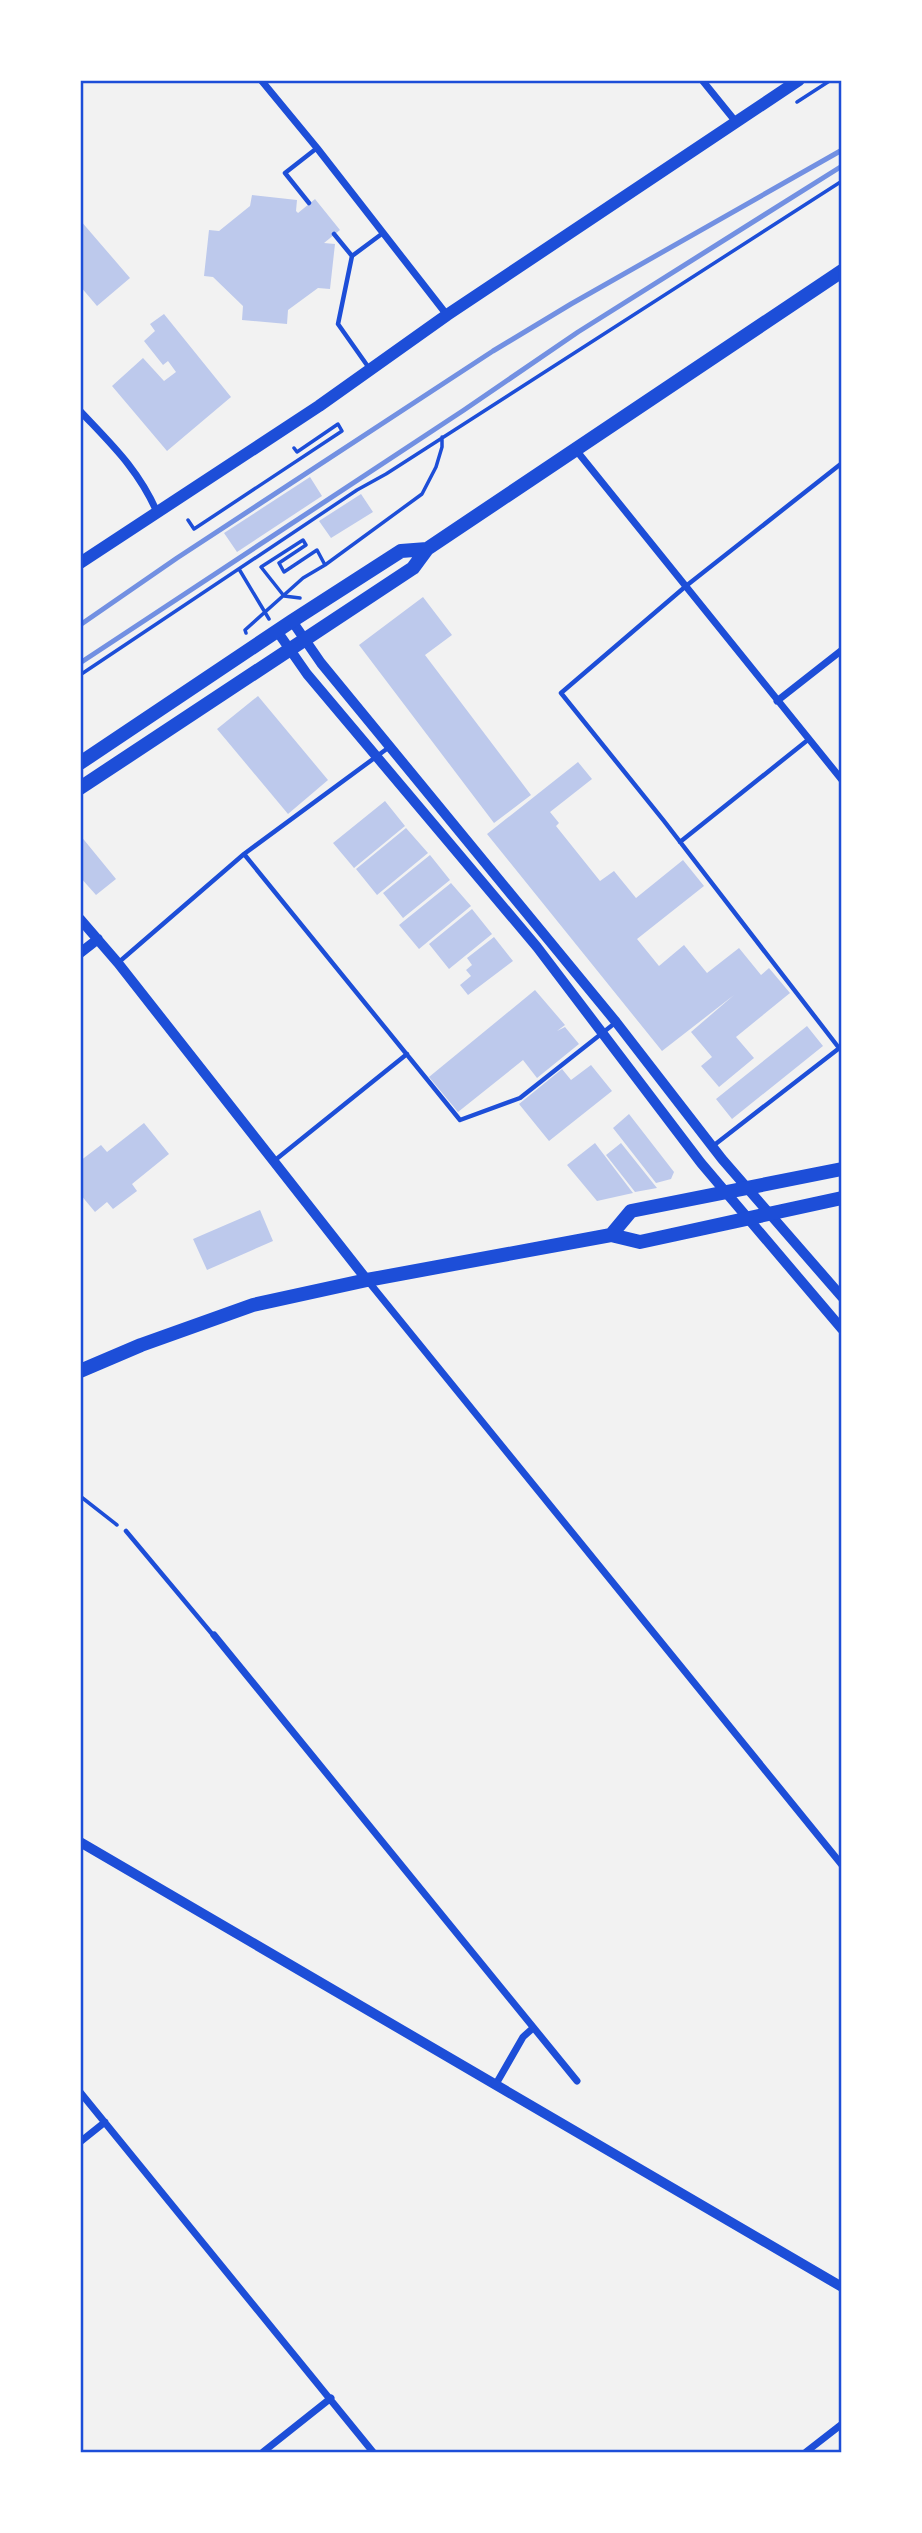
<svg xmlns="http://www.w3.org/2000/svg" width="922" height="2533" viewBox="0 0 922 2533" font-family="'Source Serif 4',serif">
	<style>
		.building { fill: #bdc9ec }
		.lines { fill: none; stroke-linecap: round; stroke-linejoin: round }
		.path { stroke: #1d4ed8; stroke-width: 3.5 }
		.service { stroke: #1d4ed8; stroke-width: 4.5 }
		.minor { stroke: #1d4ed8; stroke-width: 7 }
		.tertiary { stroke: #1d4ed8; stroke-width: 10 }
		.secondary { stroke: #1d4ed8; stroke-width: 12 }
		.primary { stroke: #1d4ed8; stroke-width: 14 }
		.trunk { stroke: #1d4ed8; stroke-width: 14 }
		.rail { stroke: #7290e2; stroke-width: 5 }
		.neatline { fill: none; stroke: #1d4ed8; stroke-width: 2.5 }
	</style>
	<rect width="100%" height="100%" fill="#f2f2f2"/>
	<path class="building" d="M252 195 297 200 296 211 298 213 315 199 340 230 324 243 335 244 330 289 318 288 288 310 287 324 242 320 243 306 213 277 204 276 209 230 219 231 250 206Z
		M80 220 130 278 97 306 80 286Z
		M164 314 231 397 167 451 112 386 143 358 164 381 176 372 168 361 163 365 144 341 155 331 150 324Z
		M310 477 322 496 237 552 224 533Z
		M361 494 373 512 331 538 319 521Z
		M423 597 452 635 425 655 531 795 494 823 359 645Z
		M258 696 328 780 288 814 217 729Z
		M578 762 592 779 550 812 559 823 556 826 600 881 614 871 636 898 683 860 704 886 637 939 659 966 684 945 707 973 739 948 761 975 769 968 790 993 736 1037 754 1058 719 1087 701 1066 712 1057 691 1032 734 995 662 1051 487 834Z
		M385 801 405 826 354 868 333 843Z
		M406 828 428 853 377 895 356 869Z
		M80 835 116 879 96 895 80 877Z
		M430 855 450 880 403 918 383 893Z
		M451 883 471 906 419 949 399 925Z
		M472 909 492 934 449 969 429 944Z
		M494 937 513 961 468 995 460 985 471 976 466 970 472 965 467 958Z
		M535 990 565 1025 557 1031 565 1027 579 1044 537 1078 523 1060 458 1112 429 1077Z
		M807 1026 823 1046 732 1119 716 1099Z
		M591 1065 612 1091 549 1141 519 1104 562 1069 571 1080Z
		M629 1114 674 1172 671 1179 656 1183 613 1128Z
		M144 1123 169 1154 132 1184 137 1191 113 1209 107 1202 95 1212 80 1194V1174L82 1172 80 1161 101 1145 107 1152Z
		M595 1143 633 1193 597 1201 567 1165Z
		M621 1143 657 1188 635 1192 606 1155Z
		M260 1210 273 1241 207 1270 193 1239Z"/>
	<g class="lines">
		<path class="path" d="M797 102 831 80
			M188 520 194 529 342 431 338 424 297 452 294 448
			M239 569 269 619
			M300 598 284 596 261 567 303 540 306 545 279 563 284 572 317 550 325 565
			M246 633 245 630 303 578 325 565 422 494 436 467 442 447V437
			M80 675 357 490 386 474 842 181
			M80 1496 117 1525"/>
		<path class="service" d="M309 203 285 173 317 148
			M334 234 352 256
			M369 368 338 324 352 256 383 233
			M680 842 809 739
			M244 854 460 1120 520 1098 615 1023
			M119 962 244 854 388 748
			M839 1048 664 821 561 693 686 586 842 463
			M713 1146 842 1046
			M274 1161 407 1054
			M126 1531 213 1635"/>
		<path class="minor" d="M261 80 317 148 447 315
			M702 80 736 122
			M80 411C112 445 138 469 157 512
			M576 450 842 780
			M777 701 842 650
			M368 1281 842 1865
			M214 1635 577 2081
			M496 2084 523 2037 533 2028
			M80 2092 373 2452
			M80 2142 105 2122
			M263 2452 331 2398
			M806 2452 842 2424"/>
		<path class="tertiary" d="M292 621 321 663 616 1022 722 1159 842 1297
			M277 631 307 674 537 947 701 1163 842 1329
			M80 919 118 963 367 1280
			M80 953 98 939
			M80 1842 842 2287"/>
		<path class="secondary" d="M80 563 319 406 447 315 799 80"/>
		<path class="primary" d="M80 763 292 621 401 551 427 549
			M80 788 413 568 427 549 842 271"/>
		<path class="trunk" d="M611 1235 631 1211 842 1169
			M80 1371 141 1345 253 1305 367 1280 611 1235 640 1242 842 1198"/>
		<path class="rail" d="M80 625 177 558 493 351 571 304 842 150
			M80 663 464 410 578 332 842 166"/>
	</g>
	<rect width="922" height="2533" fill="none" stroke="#ffffff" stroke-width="164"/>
	<rect x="82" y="82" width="758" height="2369" class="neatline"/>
</svg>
